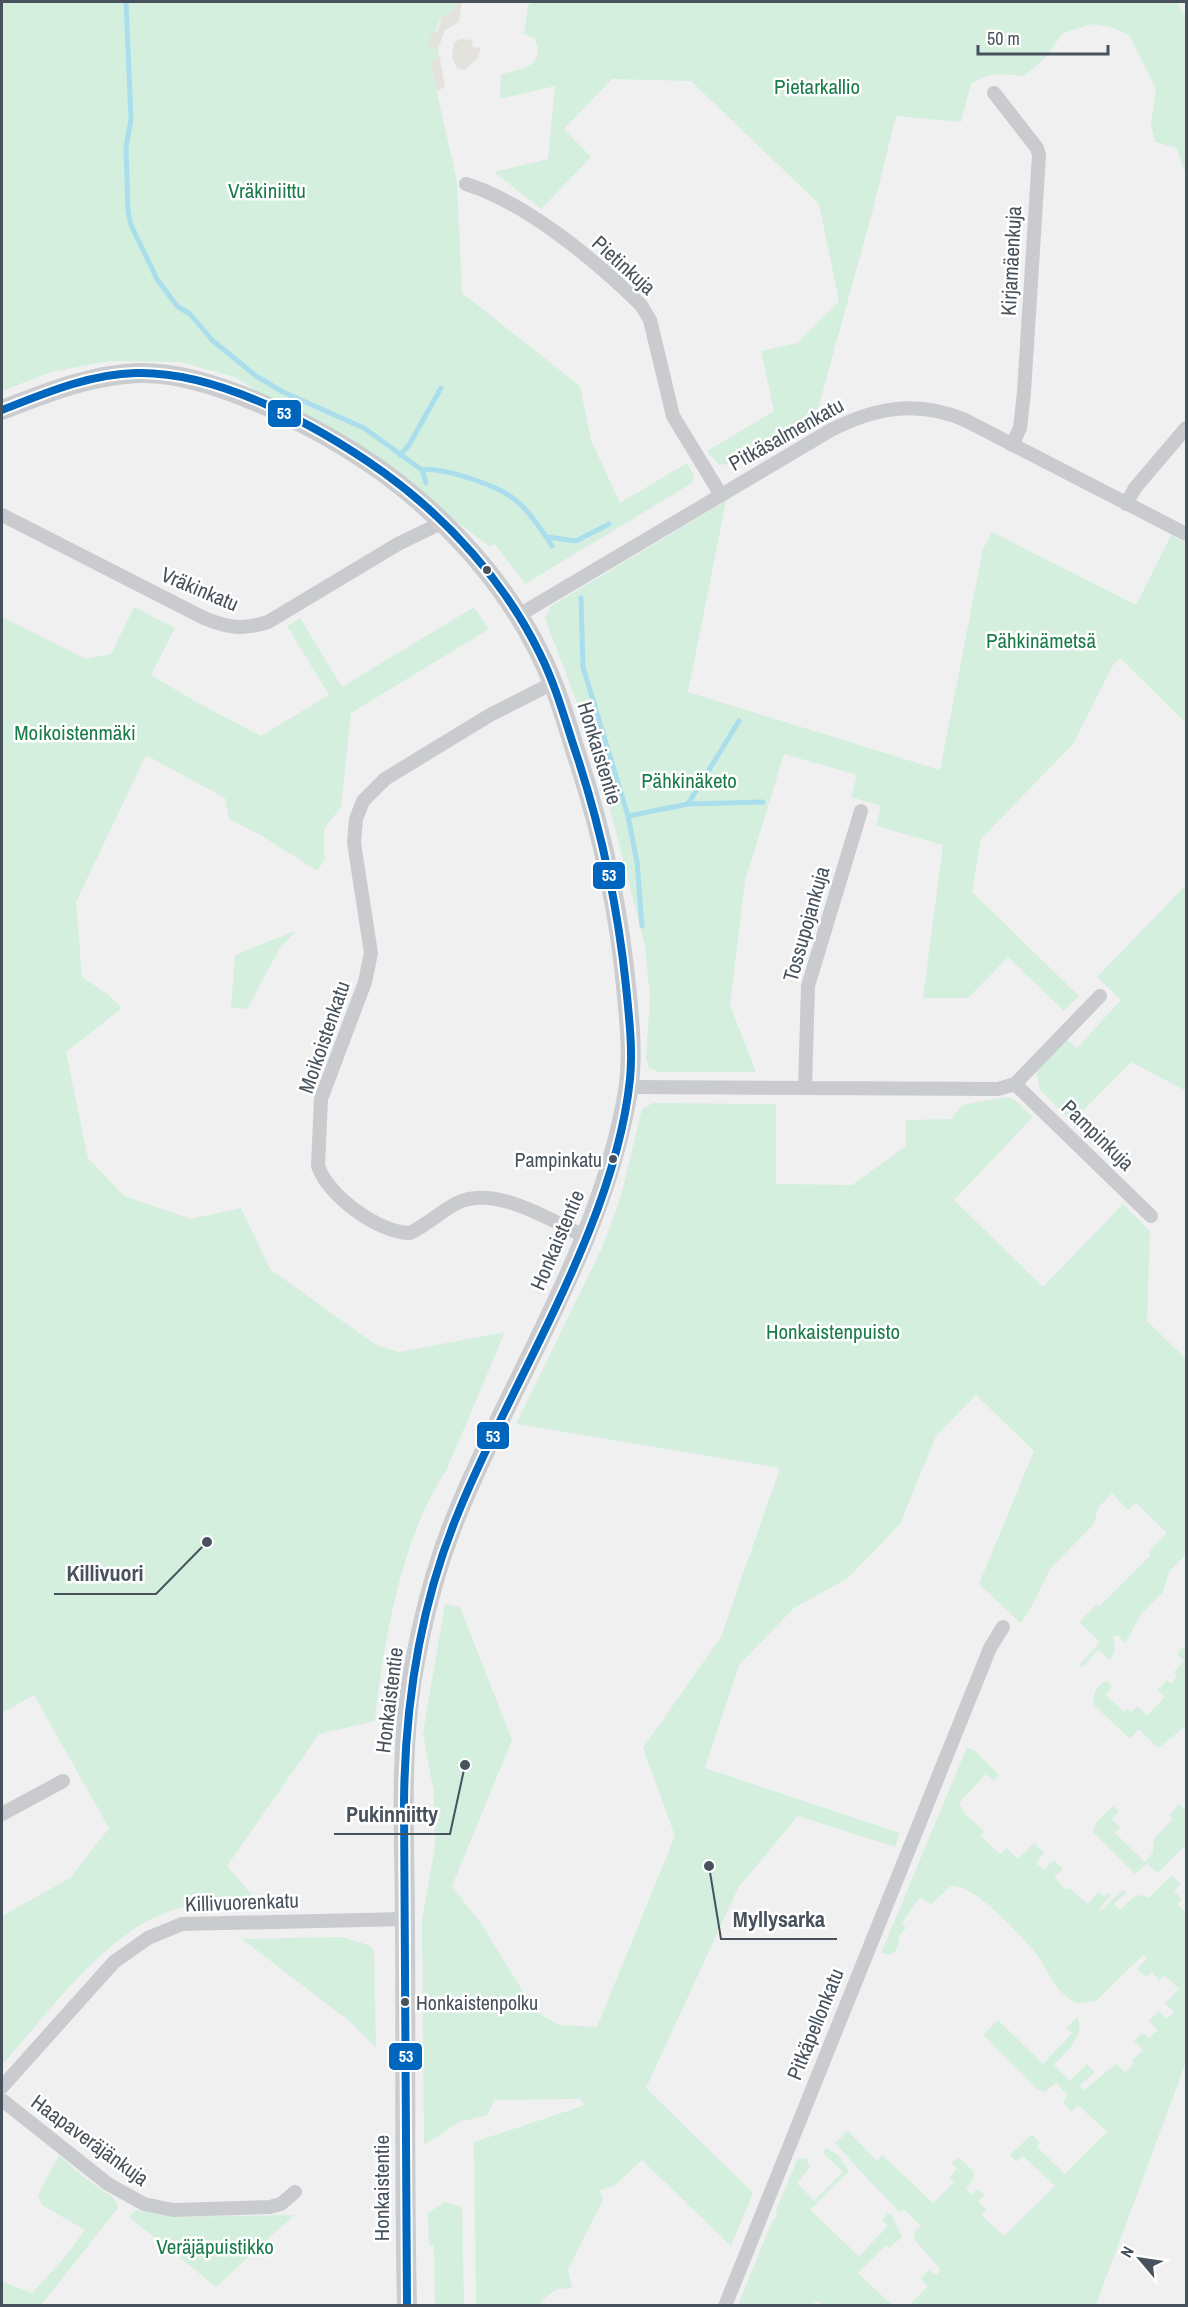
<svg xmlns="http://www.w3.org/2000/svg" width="1188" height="2307" viewBox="0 0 1188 2307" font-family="'Archivo Narrow',sans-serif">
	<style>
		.green { fill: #d4efde }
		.sand { fill: #e3e2dc }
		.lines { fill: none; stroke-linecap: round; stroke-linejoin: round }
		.stream { stroke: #aadeec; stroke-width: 5 }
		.street { stroke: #c9cbce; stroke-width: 14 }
		.secondary { stroke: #cacccf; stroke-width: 20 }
		.bus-1-casing { stroke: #fff; stroke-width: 12 }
		.bus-1 { stroke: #0065bd; stroke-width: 8 }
		.bus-dot { fill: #47525c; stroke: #fff; stroke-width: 2 }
		.labels { text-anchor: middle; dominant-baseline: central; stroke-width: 5; stroke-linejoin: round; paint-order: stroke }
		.bus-label { font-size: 20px; fill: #47525c; stroke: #fff; text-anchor: end }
		.park-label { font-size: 21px; fill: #197c49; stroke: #fff }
		.street-label { font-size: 21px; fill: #47525c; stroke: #fff }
		.leader { fill: none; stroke: #47525c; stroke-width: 2 }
		.callout-dot { fill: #47525c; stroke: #fff; stroke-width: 2 }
		.callout-label { font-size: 22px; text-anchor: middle; font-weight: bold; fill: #47525c; stroke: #fff; stroke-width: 5; stroke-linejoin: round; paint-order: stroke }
		.line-badge { stroke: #fff; stroke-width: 2 }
		.badge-label { font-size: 16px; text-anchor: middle; font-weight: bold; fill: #fff }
	</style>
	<rect width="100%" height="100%" fill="#f0f0f0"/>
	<path class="green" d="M2 2H458L451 12 440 20 430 46 438 49 439 54 434 62H430L457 181 462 293 580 386 591 440 620 503 687 463 694 476 692 483 525 584 495 544 490 547 444 512 235 377 180 362 110 361 51 372 2 391Z
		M533 2H1178L1180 9 1186 14V176L1177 148 1155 142 1151 124 1156 88 1129 35 1114 28 1092 24 1063 33 1044 59 1024 76C1004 74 988 72 971 84L961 122 896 116 873 209 818 409 727 464 719 465 707 451 774 411 761 351 797 343 839 301 819 204 691 81 612 79 564 129 591 157 541 209 494 172 548 159 555 86 500 99 501 74C522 69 548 66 534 38L524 34 528 5Z
		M726 501 688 692 940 770 983 549 992 532 1136 605 1171 535 1186 543V723L1120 658 1113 665 1073 744 981 839 972 892 1079 996 1064 1011 1008 957 968 998H923L943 845 876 826 881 806 851 797 857 775 784 754 745 881 730 1005 756 1072H659L649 1068 646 1058 650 998 645 946 604 785 577 703 545 618 551 606Z
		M134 607 175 628 151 675 198 703 261 736 329 695 287 626 300 618 342 687 474 607 489 629 351 713 341 807 324 829V854L326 858 317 871 264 837 229 819 225 798 146 755 76 902 82 977 110 996 122 1008 66 1052 88 1158 124 1196 191 1219 241 1208 270 1269 376 1345 399 1352 505 1332 446 1471C402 1535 383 1644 375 1721L319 1734 227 1866 263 1907C238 1906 211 1903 186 1907 113 1920 49 2013 2 2065V1916L70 1878 109 1828 34 1695 2 1713V617L86 659 111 654Z
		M1186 885V1091L1131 1062 1072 1122 1040 1090 1036 1071 1066 1039 1077 1048 1121 1000 1097 977Z
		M292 932 294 933 280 948 247 1009 231 1008 235 955Z
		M1007 1097 1015 1100 1033 1117 954 1200 1043 1287 1123 1204 1150 1231 1147 1321 1186 1359V1554L1169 1572 1163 1592 1141 1614 1125 1644 1118 1635 1113 1636 1115 1650 1110 1660 1098 1650 1082 1668 1079 1665 1100 1642 1079 1622 1097 1604 1100 1606 1151 1555 1148 1552 1167 1533 1136 1503 1128 1510 1112 1493 1098 1508 1094 1524 1050 1569 1028 1613 1020 1623 979 1584 1034 1451 976 1395 936 1436 900 1524 848 1578 794 1608 739 1665 705 1768 900 1833 895 1847 798 1816 738 1888 646 2088 753 2193 731 2246 642 2160 614 2186 600 2190 603 2200 568 2269 572 2288 557 2289 541 2301V2305H476L474 2142 585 2105 580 2099 494 2100 488 2115 459 2122 424 2145 422 1920 435 1847 434 1793 423 1733 445 1604 460 1607 512 1740 452 1886 482 1925 535 2011 559 2025 597 2027 675 1836 643 1748 721 1637 780 1468 516 1424 602 1248 621 1196 642 1109 653 1103 776 1104V1184L852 1185 906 1146V1120L951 1119 962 1105Z
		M1186 1644V1726L1158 1748 1139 1729 1130 1739 1095 1706 1093 1701 1095 1691 1103 1682 1107 1681 1112 1687 1105 1694 1124 1712 1128 1709 1131 1712 1137 1706 1147 1715 1165 1697 1158 1690 1167 1680 1171 1683 1177 1677 1174 1672 1184 1661 1177 1654Z
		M967 1747 974 1750 999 1775 994 1781 986 1774 959 1803 965 1814 984 1831 981 1836 1000 1854 1007 1848 1018 1859 1034 1843 1044 1853 1036 1863 1044 1870 1054 1860 1063 1869 1054 1877 1066 1890 1069 1888 1088 1904 1098 1892 1104 1897 1108 1893 1111 1895 1099 1909 1101 1911 1122 1890 1127 1892 1114 1904 1120 1910C1130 1901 1136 1890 1149 1898L1172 1875 1181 1884 1174 1891 1182 1899 1178 1904 1186 1913V2062L1096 2305H909L928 2286 921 2279 928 2270 937 2275 941 2270 914 2239 915 2231 921 2226 905 2210 899 2211C876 2189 856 2166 835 2143L848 2131 877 2161 882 2155 933 2203 954 2182 950 2177 957 2169 951 2163 959 2157 974 2172V2178L966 2189 971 2195 978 2189 984 2195 978 2201 986 2210 981 2215 1004 2236 1055 2186 1023 2156 1016 2162 1010 2155 1032 2134 1040 2143 1037 2147 1065 2174 1107 2132 1078 2105 1071 2112 1063 2102 1068 2095 1056 2083 1045 2092 1038 2090 983 2035 998 2020 1043 2064 1072 2033 1066 2028 1077 2017C1087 2034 1065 2053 1054 2065L1070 2081 1087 2064 1095 2072 1079 2086 1084 2090 1116 2064 1125 2072 1133 2064 1131 2061 1143 2050 1134 2041 1142 2033 1149 2038 1158 2030 1149 2021 1158 2011 1167 2019 1174 2012 1165 2003 1179 1989 1165 1976 1159 1980 1152 1972 1146 1977 1137 1969 1147 1959 1143 1955 1096 2001 1076 2003C1050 1988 1050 1970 1033 1950 1017 1932 975 1885 951 1886L931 1904 920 1897 902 1923 906 1928 899 1936C900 1944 897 1952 889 1955L881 1953Z
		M1179 1804 1184 1809 1186 1806V1845L1158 1873 1147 1864 1135 1874 1093 1832 1096 1823 1113 1806 1119 1811 1112 1819 1120 1827 1115 1833 1145 1862 1153 1852V1840L1173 1819 1169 1815Z
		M342 1937 368 1945 374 1950 376 2048 348 2020 242 1939Z
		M826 2148 839 2156 849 2171 810 2210 859 2256 888 2226 882 2220 888 2213 891 2214 902 2237 889 2248 886 2245 858 2273 892 2305H822L817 2301 812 2305H738L773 2219 775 2221 777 2208 798 2158 807 2159 810 2167 797 2183 814 2201 843 2172 823 2153Z
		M59 2155 86 2179 114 2198 118 2208 41 2305H2L3 2282 32 2293 66 2256 85 2230 42 2205 38 2195Z
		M445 2202 462 2207 464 2305H435L434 2245H429L428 2213Z
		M136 2210 176 2217 294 2215 216 2287 129 2217Z"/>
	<path class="sand" d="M458 2H462L459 22 445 30 438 49 429 46V37L438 30 442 16 451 12Z
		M460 39 473 40 472 47 481 48 477 59 464 70 457 69 452 57 454 43Z
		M439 54 445 86 437 92 430 61 434 62Z"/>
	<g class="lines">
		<path class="stream" d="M126 2 131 119 126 148 128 212 131 225 157 279 177 306 190 314 212 340 256 376 283 392 364 428 422 470C443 467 492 484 510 496 526 506 542 530 552 546
			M400 455 409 445 441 388
			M422 470 426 483
			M547 537 576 541 609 524
			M581 598 583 667 628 816 637 862 642 926
			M688 804 739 721
			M628 816 688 804 763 802"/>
		<path class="street" d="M994 93 1037 148 1039 155 1024 392 1020 428 1012 445
			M466 184C527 203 595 260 641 305L650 320 673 416 721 495
			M1126 504 1135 488 1186 428
			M2 515 204 618C228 628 243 630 268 622L398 544 443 522
			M519 615 831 430C876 407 918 400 965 420L1186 534
			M553 683 490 715 385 779 363 801 356 819 354 843 371 953 365 982 321 1099 318 1166C328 1196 379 1233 410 1233 427 1225 441 1211 457 1203 494 1184 553 1221 587 1238
			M1015 1084 1151 1216
			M629 1087 998 1089 1015 1084 1100 996
			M805 1087 808 986 861 811
			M2 1814 63 1781
			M2 2087 114 1962 148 1938 182 1924 405 1919
			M2 2100 108 2184 144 2204 173 2210 270 2207 281 2204 295 2192
			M725 2306 990 1648 1003 1627"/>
		<path class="secondary" d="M2 410C46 393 90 375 138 373 212 370 328 432 387 475 459 529 521 601 554 686 564 711 571 739 580 765 604 840 620 917 627 996 630 1027 633 1060 628 1091 603 1241 518 1368 460 1507 437 1561 422 1620 412 1678 399 1759 405 1844 405 1926 406 2053 404 2179 407 2306"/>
		<defs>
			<path id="bus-1" d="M2 410C45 393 90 374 136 373 219 371 318 426 383 472 448 519 505 582 540 654 557 688 566 724 578 759 602 833 618 909 626 986 629 1017 633 1049 630 1079 615 1225 514 1376 459 1511 420 1604 405 1702 404 1802L407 2306"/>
		</defs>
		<use href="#bus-1" class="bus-1-casing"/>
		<use href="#bus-1" class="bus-1"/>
	</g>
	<g class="bus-dot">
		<circle cx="487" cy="570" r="5"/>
		<circle cx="613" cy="1159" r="5"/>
		<circle cx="405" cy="2002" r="5"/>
	</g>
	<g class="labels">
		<g class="bus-label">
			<text x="602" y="1159">Pampinkatu</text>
			<text x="416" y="2002" text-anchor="start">Honkaistenpolku</text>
		</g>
		<g class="park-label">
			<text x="817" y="86">Pietarkallio</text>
			<text x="267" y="190">Vräkiniittu</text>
			<text x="1041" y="640">Pähkinämetsä</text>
			<text x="75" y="732">Moikoistenmäki</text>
			<text x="689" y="780">Pähkinäketo</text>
			<text x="833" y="1331">Honkaistenpuisto</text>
			<text x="215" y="2246">Veräjäpuistikko</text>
		</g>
		<g class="street-label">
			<text transform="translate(1011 261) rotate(-87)">Kirjamäenkuja</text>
			<text transform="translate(624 265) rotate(42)">Pietinkuja</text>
			<text transform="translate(786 434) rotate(-29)">Pitkäsalmenkatu</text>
			<text transform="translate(200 589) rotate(23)">Vräkinkatu</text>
			<text transform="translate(600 753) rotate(73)">Honkaistentie</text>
			<text transform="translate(806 924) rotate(-74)">Tossupojankuja</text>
			<text transform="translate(324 1037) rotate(-71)">Moikoistenkatu</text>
			<text transform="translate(1098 1135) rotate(44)">Pampinkuja</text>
			<text transform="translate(557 1240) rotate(-67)">Honkaistentie</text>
			<text transform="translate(389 1700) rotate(-83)">Honkaistentie</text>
			<text transform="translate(242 1902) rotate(-2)">Killivuorenkatu</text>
			<text transform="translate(815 2024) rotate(-68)">Pitkäpellonkatu</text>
			<text transform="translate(90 2140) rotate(36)">Haapaveräjänkuja</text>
			<text transform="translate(381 2188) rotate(-90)">Honkaistentie</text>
		</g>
	</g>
	<path class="leader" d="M207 1542L156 1594H54M465 1765L450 1834H334M709 1866L721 1939H837"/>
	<g class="callout-dot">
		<circle cx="207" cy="1542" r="6"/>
		<circle cx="465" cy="1765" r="6"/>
		<circle cx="709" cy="1866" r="6"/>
	</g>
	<g class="callout-label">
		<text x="105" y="1581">Killivuori</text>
		<text x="392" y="1822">Pukinniitty</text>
		<text x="779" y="1927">Myllysarka</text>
	</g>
	<g class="line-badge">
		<rect x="267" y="399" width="35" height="29" rx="6" fill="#0065bd"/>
		<rect x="592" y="861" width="34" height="29" rx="6" fill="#0065bd"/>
		<rect x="476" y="1421" width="34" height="29" rx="6" fill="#0065bd"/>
		<rect x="388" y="2042" width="35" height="29" rx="6" fill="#0065bd"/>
	</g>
	<g class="badge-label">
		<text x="284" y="419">53</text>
		<text x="609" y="881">53</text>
		<text x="493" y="1442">53</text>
		<text x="406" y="2062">53</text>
	</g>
	<rect width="1188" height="2307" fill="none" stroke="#47525c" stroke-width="6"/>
	<g transform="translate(1140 2259) rotate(299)" stroke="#ffffff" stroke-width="4.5" paint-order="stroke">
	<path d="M0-4.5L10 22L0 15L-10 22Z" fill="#47525c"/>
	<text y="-9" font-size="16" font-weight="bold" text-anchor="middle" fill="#47525c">N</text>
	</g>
	<path d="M978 45v9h130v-9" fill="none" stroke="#47525c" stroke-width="3"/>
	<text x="987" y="45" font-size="18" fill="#47525c" stroke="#ffffff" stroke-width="4.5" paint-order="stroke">50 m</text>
</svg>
